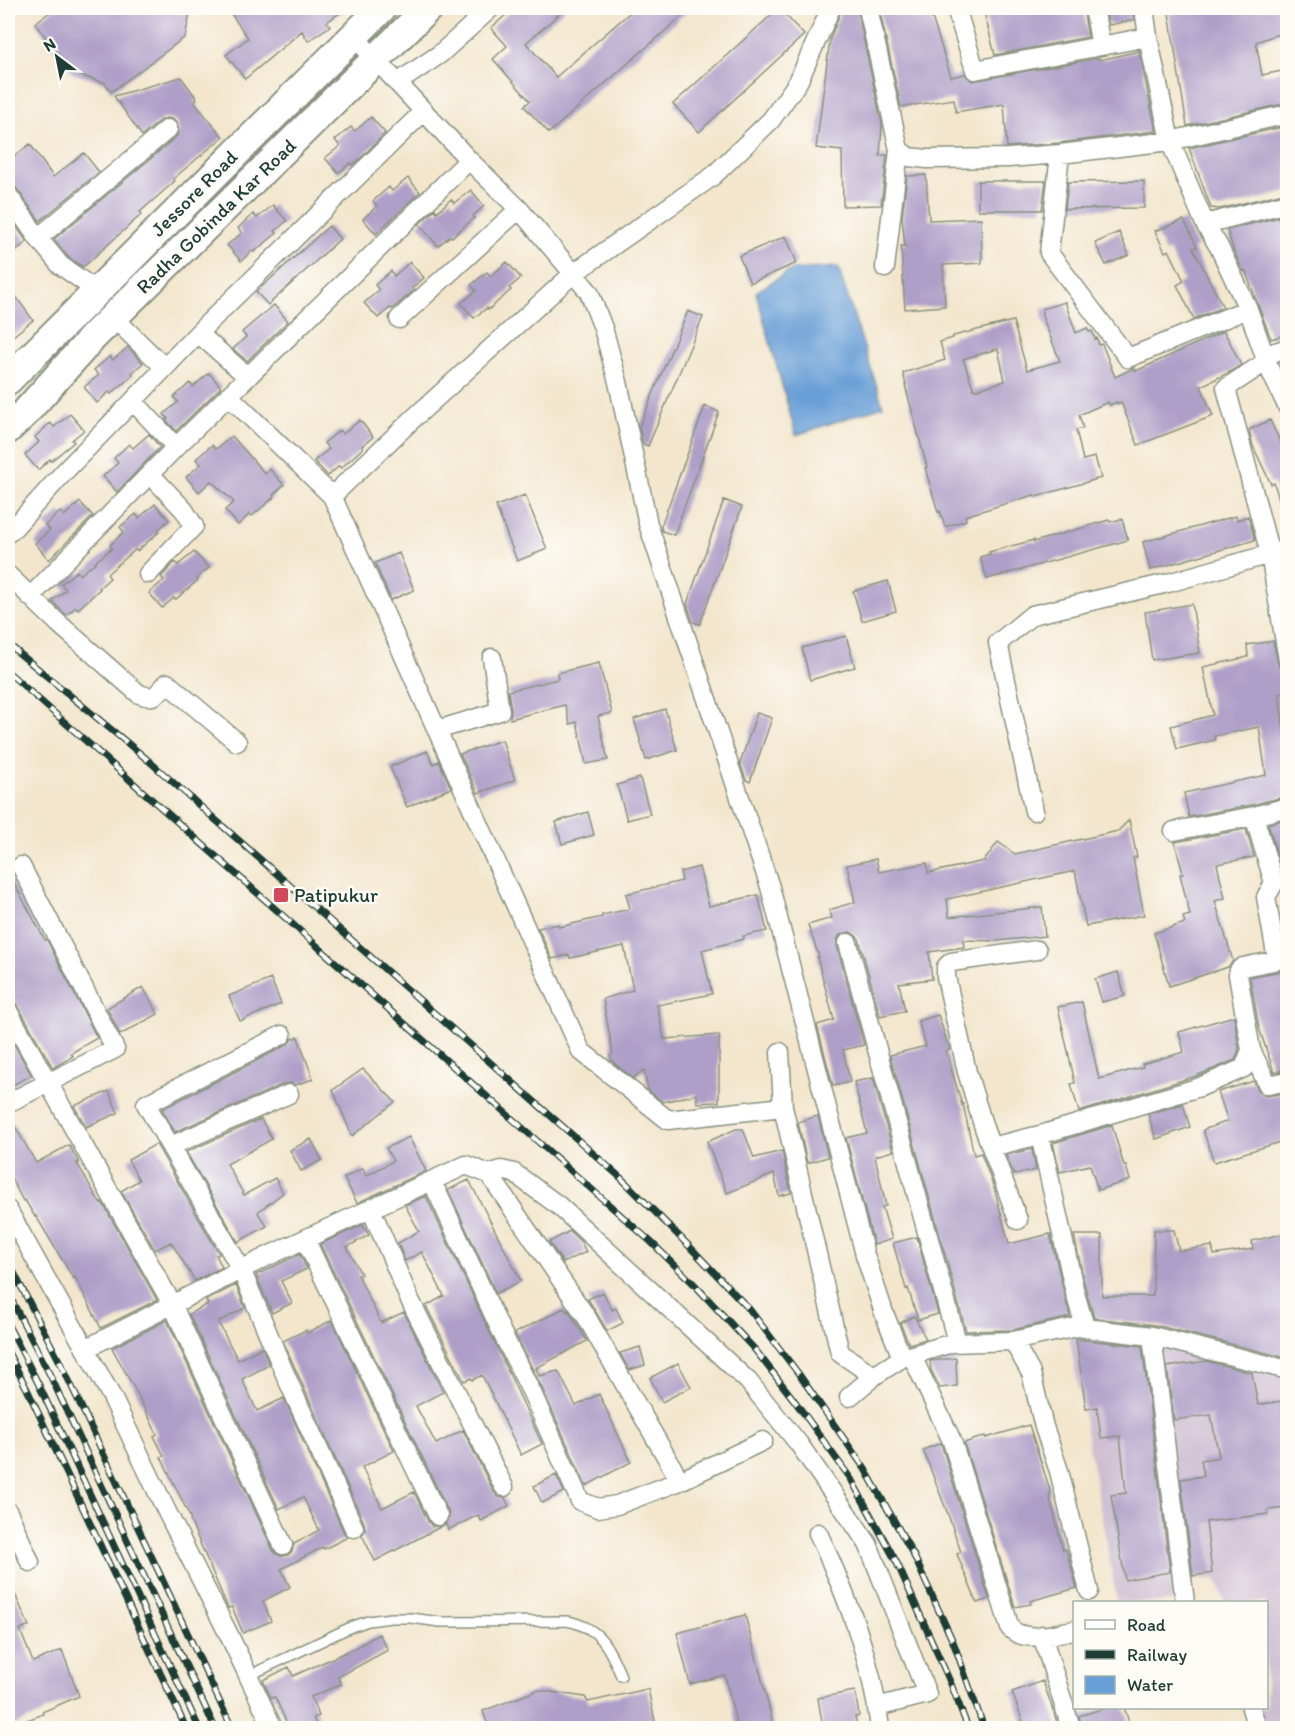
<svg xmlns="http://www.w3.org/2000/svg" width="1295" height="1736" viewBox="0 0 1295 1736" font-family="Itim,sans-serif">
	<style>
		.industrial { fill: #cdbed2 }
		.water { fill: #699fd7; stroke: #446e86; stroke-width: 1.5 }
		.building { fill: #ae9fc8; fill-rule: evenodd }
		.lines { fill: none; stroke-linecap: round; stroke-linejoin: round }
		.lane-casing { stroke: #899280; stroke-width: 12 }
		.street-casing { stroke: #899280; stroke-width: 21 }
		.primary-casing { stroke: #899280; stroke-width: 32 }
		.lane { stroke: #fff; stroke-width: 9 }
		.street { stroke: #fff; stroke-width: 18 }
		.primary { stroke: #fff; stroke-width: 28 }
		.rail-casing { stroke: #1f3d34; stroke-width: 7 }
		.rail { stroke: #fdfcf7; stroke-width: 4.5; stroke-dasharray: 14; stroke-linecap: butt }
		.poi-dot { fill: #d1495b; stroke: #fdfcf7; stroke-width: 2 }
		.labels { text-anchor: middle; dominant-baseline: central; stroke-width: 5; stroke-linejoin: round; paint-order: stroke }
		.street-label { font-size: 20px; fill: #1f3d34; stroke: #fdfcf7 }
		.poi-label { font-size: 20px; fill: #1f3d34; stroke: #fdfcf7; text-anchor: start }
	</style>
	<rect width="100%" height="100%" fill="#fdfcf7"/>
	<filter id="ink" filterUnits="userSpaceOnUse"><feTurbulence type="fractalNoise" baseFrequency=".0167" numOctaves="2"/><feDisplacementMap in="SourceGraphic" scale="12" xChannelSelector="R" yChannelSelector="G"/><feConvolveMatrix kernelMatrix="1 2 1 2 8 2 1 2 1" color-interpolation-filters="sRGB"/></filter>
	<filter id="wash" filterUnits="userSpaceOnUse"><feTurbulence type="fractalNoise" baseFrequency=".008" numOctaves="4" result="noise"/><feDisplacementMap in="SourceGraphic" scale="24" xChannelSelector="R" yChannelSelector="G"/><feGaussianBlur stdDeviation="1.35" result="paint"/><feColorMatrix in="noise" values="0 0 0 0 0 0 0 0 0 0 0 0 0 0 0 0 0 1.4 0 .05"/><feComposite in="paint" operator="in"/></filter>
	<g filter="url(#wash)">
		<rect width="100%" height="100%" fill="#f3e6cd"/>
		<path class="industrial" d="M1069 1336 1122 1340 1165 1346 1287 1373V1725L1263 1728 1256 1708H1266V1602H1224L1217 1579 1175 1580 1181 1601 1173 1602H1117Z"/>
		<path class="water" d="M838 267 883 406 796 435 756 292 791 270Z"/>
		<g id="blocks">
			<path class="building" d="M56 8H191L185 37 111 92 105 83 72 73 35 23Z
				M227 8H347L327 22 330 26 308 41 302 31 245 79 226 55 248 38Z
				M514 8H566L526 43 556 77 635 8H691L549 133 524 106 530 101 493 59 507 46 491 28Z
				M779 8 804 35 699 132 673 104Z
				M842 8H857L882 125 880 156 887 155 881 205 843 206 842 151 816 148 830 39Z
				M879 8H929L951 77 965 74 972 81 1099 58 1100 60 1139 51 1156 131 1059 143 1007 147 1004 104 956 112 954 99 901 107Z
				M983 8H1083L1088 37 995 55Z
				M1105 8H1133L1134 20 1109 25Z
				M1178 8H1279L1287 31 1256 42 1262 75 1287 70V103L1187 126 1169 13 1178 11Z
				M181 77 197 99 194 102 223 137 173 179 175 181 140 212 142 214 83 267 69 258 54 239 175 138 179 132 177 122 172 119 167 118 161 120 142 136 114 96Z
				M371 117 385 133 361 158 352 165 351 163 338 173 325 158 340 146 335 140 351 127 355 131Z
				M1287 126V192L1220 209 1211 208 1189 148Z
				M30 144 53 177 84 153 99 172 40 221 17 189 13 185 8 184V161Z
				M926 175 929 220 981 218 982 263 943 265 945 306 905 309 901 246H905L902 217 907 176Z
				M408 178 420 192 376 234 363 219 377 206 373 201 389 187 392 191Z
				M978 181H1046L1042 210H978Z
				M1144 181V208L1065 209 1068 182Z
				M471 190 484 206 473 216 474 218 452 237 450 236 438 246 419 224 435 209 437 212 451 199 454 203Z
				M273 205 287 221 275 231 277 233 254 252 253 250 241 261 227 245 242 233 238 228 253 214 257 218Z
				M8 214 27 242 8 256Z
				M1287 215V334L1271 339 1245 270 1243 271 1234 252 1227 230Z
				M1184 220 1197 247 1193 248 1223 307 1194 319 1177 285 1184 281 1169 250 1165 252 1155 231Z
				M329 226 340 239 268 305 256 292Z
				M1119 232 1129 255 1106 265 1095 243Z
				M786 236 797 263 750 283 739 256Z
				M410 262 424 278 412 288 414 290 410 294 392 309 390 308 378 318 364 303 379 290 375 285 391 271 394 276Z
				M507 262 521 278 509 288 511 290 488 310 487 308 474 318 461 303 476 291 471 285 487 272 491 276Z
				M8 286 33 320 8 340Z
				M1065 302 1076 333 1087 328 1089 332 1092 331 1095 339 1097 338 1099 345 1102 344 1115 377 1134 368 1136 371 1224 331 1241 365 1228 373 1201 386 1213 416 1138 445 1121 402 1118 404 1117 402 1110 405 1108 402 1079 415 1083 428 1076 430 1083 460 1095 457 1101 478 1035 497 1034 495 965 516 966 520 945 527 940 511 938 512 925 468 927 467 905 385H906L903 373 945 360 940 342 953 338V336L1013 321 1027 370 1060 361 1042 316V309ZM998 349 1005 381 974 390 963 359Z
				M274 305 288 321 247 361 233 349 246 337 242 332Z
				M688 311 703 317 648 446 643 444 639 427Z
				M128 347 143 363 132 373 133 375 111 394 109 392 97 403 84 387 99 375 94 370 110 356 113 360Z
				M209 373 221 387 176 431 166 420 168 419 164 414 178 402 174 397 190 383 193 387Z
				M705 406 719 412 674 535 662 531 661 526Z
				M70 414 84 430 72 440 74 442 51 461 50 459 38 470 25 455 39 442 35 437 50 423 54 427Z
				M360 420 373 437 362 446 363 448 341 468 339 466 328 476 314 461 329 449 324 443 340 430 343 434Z
				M1270 420 1287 457V514L1284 515 1274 483 1271 484 1253 446 1249 430Z
				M149 434 160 447 117 492 103 476 118 463 114 458 129 444 133 448Z
				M232 436 265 474 270 469 284 485 273 495 274 497 252 516 250 514 238 525 225 510 234 502 211 481 199 492 186 477 201 464 196 459 212 445 216 449Z
				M525 495 547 549 517 561 496 506Z
				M724 500 742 507 700 624 693 622 687 604Z
				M80 502 93 516 49 560 35 543 50 530 45 525 60 512 64 516Z
				M155 504 169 520 158 530 159 532 137 551 135 550 107 574 110 578 99 588 100 589 78 609 76 607 66 615 52 601 66 590 61 584 77 571 80 575 112 548 110 545 124 532 120 527 136 514 139 518Z
				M1236 516 1237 520 1248 516 1255 540 1150 570 1143 542Z
				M1122 519 1128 540 987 579 980 557 990 554 989 552 1034 540V542L1109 520 1110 522Z
				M194 552 209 568 197 578 198 580 176 599 174 598 162 608 149 593 164 580 161 577 175 562 178 565Z
				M399 553 414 590 391 600 375 563Z
				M888 581 896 611 862 621 853 591Z
				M1192 604 1200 653 1152 660 1145 612Z
				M846 636 855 667 810 680 802 648Z
				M1273 641 1279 667 1287 671V693L1279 694 1287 752V796L1252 805 1189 817 1184 793 1266 775 1259 727 1214 736 1215 740 1177 749 1171 726 1213 715 1203 667 1248 657 1247 645Z
				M599 663 612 713 598 716 608 760 586 764 577 722 570 724 565 705 510 719 511 709 508 691 558 679 557 673Z
				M665 709 677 750 646 760 634 719Z
				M757 713 772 718 750 782 746 780 740 763Z
				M502 740 515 780 478 793 460 754Z
				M427 751 433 764 439 761 451 788 407 807 390 767Z
				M640 778 650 814 627 820 617 785Z
				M588 812 594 835 562 844 556 822Z
				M1287 819V855L1278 857 1268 824Z
				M1129 820 1137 857 1133 858 1144 915 1086 926 1075 871 947 899 949 917 1042 907 1045 936 996 941 963 940 964 947 929 952 932 979 899 983 905 1011 880 1016 859 939 855 935 850 932 840 935 837 940V946L864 1045 843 1050 850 1082 833 1086 817 1025 834 1020 817 957H819L808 925 832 918 829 910 855 902 847 865 876 859 879 872 927 863 928 873 984 861 998 842 1015 854 1118 831Z
				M1246 829 1254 857 1217 864 1225 898 1215 901 1233 961 1228 967 1169 986 1154 933 1185 923 1183 917 1190 915 1180 874H1183L1175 842Z
				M699 867 709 906 758 895 767 931 743 936 744 939 702 950 712 994 657 1005 664 1039 719 1035V1102L697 1103V1094L663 1102 648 1090 644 1070 633 1078 614 1063 610 1056 613 1054 603 999 633 990 624 946 570 958 569 955 552 959 538 928 558 924 559 927 602 917V915L630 909 626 894 682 881 680 872Z
				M8 872 45 940H47L97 1038 71 1053 73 1056 53 1068 18 1006 13 1001 8 1000Z
				M1287 970V1070L1274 1072 1259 1028 1250 977Z
				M1118 972 1125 996 1102 1002 1095 979Z
				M271 979 281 1004 240 1021 229 996Z
				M143 987 158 1014 120 1035 107 1008Z
				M1082 1002 1099 1079 1143 1067 1142 1064 1184 1052 1179 1032 1234 1016 1239 1049 1235 1060 1196 1076 1079 1112 1071 1084 1075 1083 1058 1007Z
				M938 1015 950 1050 946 1051 962 1105 963 1104 974 1155 981 1153 995 1191 1009 1244 1050 1234 1070 1317 1012 1330 966 1331 890 1055 926 1046 918 1021Z
				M8 1033 31 1075 8 1088Z
				M298 1037 313 1079 295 1085 290 1083 284 1084 175 1132 162 1109 287 1045 292 1039Z
				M363 1069 395 1102 352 1136 333 1090Z
				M873 1078 893 1151 875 1156 886 1206 882 1207 892 1239 874 1245 846 1138 867 1133 854 1082Z
				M1254 1081 1258 1090 1265 1096 1287 1093V1140L1214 1162 1203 1130 1228 1121 1218 1092Z
				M109 1091 118 1113 86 1127 74 1106Z
				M1183 1104 1190 1127 1156 1139 1148 1114Z
				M8 1114 36 1163 69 1145 79 1163H77L100 1203 102 1202 157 1300 101 1328 75 1277 73 1278 36 1216 35 1217 25 1200 23 1201 8 1172Z
				M818 1116 828 1157 807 1163 798 1122Z
				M261 1119 272 1139 227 1164 244 1195 275 1178 283 1193 259 1211 258 1213 267 1226 238 1242 186 1152Z
				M1112 1125 1124 1166H1126L1130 1180 1098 1190 1090 1165 1060 1172 1053 1143Z
				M736 1129H743L754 1158 782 1151 791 1193 779 1196 774 1174 727 1193 707 1142Z
				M409 1137 426 1171 357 1203 344 1178 363 1168 366 1176 393 1161 386 1148Z
				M311 1139 322 1160 301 1171 290 1150Z
				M156 1144 219 1254 216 1255 222 1267 195 1281 171 1242 155 1250 121 1191 139 1180 128 1160Z
				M1032 1149 1036 1170 1014 1175 1006 1155Z
				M469 1180 521 1281 496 1293 448 1190Z
				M426 1196 542 1444 521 1455 482 1375 472 1380 471 1378 464 1381 426 1306 444 1296 422 1252 405 1261 398 1243 419 1231 405 1205Z
				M363 1225 369 1235 347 1247 361 1274 358 1275 368 1296 381 1323 404 1312 443 1392 416 1406 436 1444 463 1430 494 1492 498 1497 505 1498 509 1506 481 1521 478 1515 448 1530 446 1524 444 1525 449 1517 448 1511 320 1244Z
				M1154 1230H1174L1179 1251 1212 1246 1214 1255 1253 1249 1252 1241 1287 1233V1358L1155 1325 1094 1318 1086 1290 1074 1235H1102V1296H1153Z
				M570 1231 581 1242 586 1252 563 1263 549 1242Z
				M917 1237 938 1314 918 1320 908 1288 906 1289 893 1243Z
				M300 1254 307 1269 281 1281 292 1303 272 1313 256 1275Z
				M236 1285 245 1308 218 1322 238 1360 262 1347 269 1365 242 1379 257 1411 284 1398 344 1533 348 1537 324 1549 323 1547 281 1569 290 1587 263 1601 271 1621 243 1633 232 1607 228 1608 190 1520 191 1519 161 1457 164 1456 154 1436 157 1434 137 1393 112 1348 167 1320 273 1550 276 1554 281 1556 288 1555 292 1551 294 1544 319 1530 303 1497 279 1509 189 1314 208 1304 206 1300Z
				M603 1292 612 1310 616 1308 623 1323 607 1331 588 1299Z
				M564 1308 566 1311 568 1310 587 1341 536 1368 539 1376 558 1371 576 1406 599 1394 631 1462 586 1486 542 1388 515 1333Z
				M914 1316 926 1339 909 1344 900 1323Z
				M332 1320 394 1451 362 1467 382 1508 414 1492 428 1521 432 1526H442L375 1561 363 1537 361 1536 365 1530 364 1523 283 1341 306 1330 307 1333Z
				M1076 1339 1142 1346 1170 1572 1125 1580 1111 1495 1126 1493 1120 1436 1101 1438 1097 1407 1086 1409Z
				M640 1347 645 1365 629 1370 620 1353Z
				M956 1358 957 1386 940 1388 931 1370 930 1361Z
				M1207 1361 1252 1373 1258 1405 1287 1400V1508L1268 1510V1514L1206 1522 1212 1573 1193 1576 1181 1479 1204 1476 1201 1460 1219 1457 1211 1415 1174 1420 1167 1367Z
				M678 1363 691 1387 662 1402 650 1378Z
				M1029 1425 1051 1493 1049 1494 1063 1550 1066 1549 1077 1588 1030 1601 1031 1604 1015 1607 964 1443 985 1436 986 1438Z
				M941 1443 989 1599 977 1603 957 1554 961 1552 949 1517 923 1450Z
				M556 1475 564 1492 542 1503 534 1486Z
				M8 1578 29 1626 20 1630 33 1662 62 1650 79 1696 42 1712 43 1714 12 1726 8 1716Z
				M745 1615 762 1680 774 1728H737L725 1675 690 1684 677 1633Z
				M379 1634 388 1650 338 1677 341 1684 311 1697 319 1716 313 1718 318 1728H289L275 1697 271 1698 263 1680 289 1667 293 1676 353 1649Z
				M1043 1681 1059 1728H1025L1012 1692Z
				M648 1689 656 1726 644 1728H489L483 1711 538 1690 585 1697 588 1702Z
				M855 1691 859 1716 855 1717 858 1728H823L818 1698Z
				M1108 1707H1124L1131 1728H1082L1079 1716Z"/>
		</g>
	</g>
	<g filter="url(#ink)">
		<use href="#blocks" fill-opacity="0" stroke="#899280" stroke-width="1.5"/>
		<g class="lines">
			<defs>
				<path id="lane" d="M248 1676 351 1627 368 1621 391 1618H411L440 1622 567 1621C600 1627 609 1647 621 1676"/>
				<path id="street" d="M868 8 899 150 909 157 927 159 1008 158 1060 154 1170 141 1288 114
					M956 8 975 70 1148 37
					M1094 8 1101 46
					M1144 8 1148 37 1170 141 1205 224 1219 247 1248 309 1269 368 1288 408
					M353 35 469 160 519 209 589 292 603 328 618 382 648 524 770 887 865 1255 884 1313 902 1358
					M397 83 440 54 491 8
					M1060 154 1049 253 1128 358 1248 309
					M8 195 38 238 60 265 97 291
					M1205 224 1288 203
					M38 238 168 129
					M885 268 899 150
					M113 317 165 368
					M399 319 519 209
					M198 333 424 111
					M1265 355 1288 348
					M229 396 332 496 581 1051 668 1120 783 1107 840 1353 874 1376
					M176 447 133 401 198 333 248 377
					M332 496 415 417 574 273 713 176 771 120 798 82 831 8
					M8 533 12 530 65 471 133 401
					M1288 549 1270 554 1288 660
					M148 574 194 526 184 510 150 474
					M8 575 58 623 139 694C155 700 157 694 167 683L237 742
					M30 597 176 447 469 160
					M437 730 500 711 492 658
					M1034 811 998 643 1032 615 1168 583 1270 554 1226 388 1267 361
					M1174 831 1254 816
					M848 943 957 1342
					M1277 960 1266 897 1274 883 1254 816 1288 807
					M8 1011 172 1304 283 1545
					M282 1035 146 1104 241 1269 285 1374 354 1528
					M1251 1050 1268 1085 1288 1081
					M780 1052 783 1107
					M8 1103 115 1049 21 866
					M1040 1135 1075 1293 1085 1327
					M171 1146 289 1094
					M991 1147 1040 1135 1200 1087 1244 1068 1251 1050 1238 975 1239 970 1243 967 1288 958
					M489 1174 501 1170 514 1173 559 1206 748 1381 799 1444 868 1544 927 1694 877 1707
					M432 1181 503 1335 532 1393 580 1501 598 1508 617 1505 680 1481 763 1441
					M371 1209 409 1298 504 1487
					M8 1210 112 1397 167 1512 229 1635 273 1728
					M1018 1220 984 1128 967 1072 946 977V967L951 962 1037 950
					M305 1239 438 1516
					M1152 1336 1185 1602
					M1013 1341 1031 1373 1044 1427 1059 1471 1089 1591
					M85 1349 266 1257 466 1165 489 1174 587 1318 680 1481
					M912 1356 952 1441 1010 1628C1025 1644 1055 1633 1074 1630
					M849 1397 874 1376 902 1358 952 1343 1013 1341 1077 1327 1152 1336 1288 1370
					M8 1512 30 1562
					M818 1533C847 1596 872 1660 880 1728
					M1042 1635 1071 1728
					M1251 1708 1257 1728"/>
				<path id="primary" d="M8 380 382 8
					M8 429 25 413 93 337 428 8"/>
			</defs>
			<use href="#lane" class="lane-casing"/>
			<use href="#street" class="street-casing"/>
			<use href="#primary" class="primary-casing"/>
			<use href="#lane" class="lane"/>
			<use href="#street" class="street"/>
			<use href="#primary" class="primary"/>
			<defs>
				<path id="rail" d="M8 644 149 761 621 1178 690 1247 750 1310 798 1373 865 1469 914 1556 954 1644 984 1728
					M8 672 650 1241 693 1283 756 1351 794 1400 851 1479 897 1563 951 1684 968 1728
					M8 1261 64 1370 232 1728
					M8 1293 51 1377 215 1728
					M8 1325 38 1383 199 1728
					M8 1352 27 1389 186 1728"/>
			</defs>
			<use href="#rail" class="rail-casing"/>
			<use href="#rail" class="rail"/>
		</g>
	</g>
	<rect class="poi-dot" x="273" y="887" width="16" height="16" rx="3"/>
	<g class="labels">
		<g class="street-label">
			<text transform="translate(194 193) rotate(-45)">Jessore Road</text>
			<text transform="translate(216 216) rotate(-44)">Radha Gobinda Kar Road</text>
		</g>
		<g class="poi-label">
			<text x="294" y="895">Patipukur</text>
		</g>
	</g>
	<rect width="1295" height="1736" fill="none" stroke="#fdfcf7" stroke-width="30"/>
	<rect x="1073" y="1601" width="195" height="108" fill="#fdfcf7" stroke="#a4b0a9" stroke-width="1.5"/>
	<rect x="1085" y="1620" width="30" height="9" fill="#ffffff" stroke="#a4b0a9" stroke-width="1.5"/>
	<text x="1127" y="1631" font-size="18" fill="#1f3d34">Road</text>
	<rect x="1085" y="1650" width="30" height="9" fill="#1f3d34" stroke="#a4b0a9" stroke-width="1.5"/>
	<text x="1127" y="1661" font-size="18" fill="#1f3d34">Railway</text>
	<rect x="1085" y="1676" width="30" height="18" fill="#699fd7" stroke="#a4b0a9" stroke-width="1.5"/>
	<text x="1127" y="1691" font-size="18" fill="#1f3d34">Water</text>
	<g transform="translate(57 57) rotate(328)" stroke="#fdfcf7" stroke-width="4.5" paint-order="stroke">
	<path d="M0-4.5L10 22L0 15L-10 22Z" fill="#1f3d34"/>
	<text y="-9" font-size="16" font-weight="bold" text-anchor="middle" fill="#1f3d34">N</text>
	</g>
</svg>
